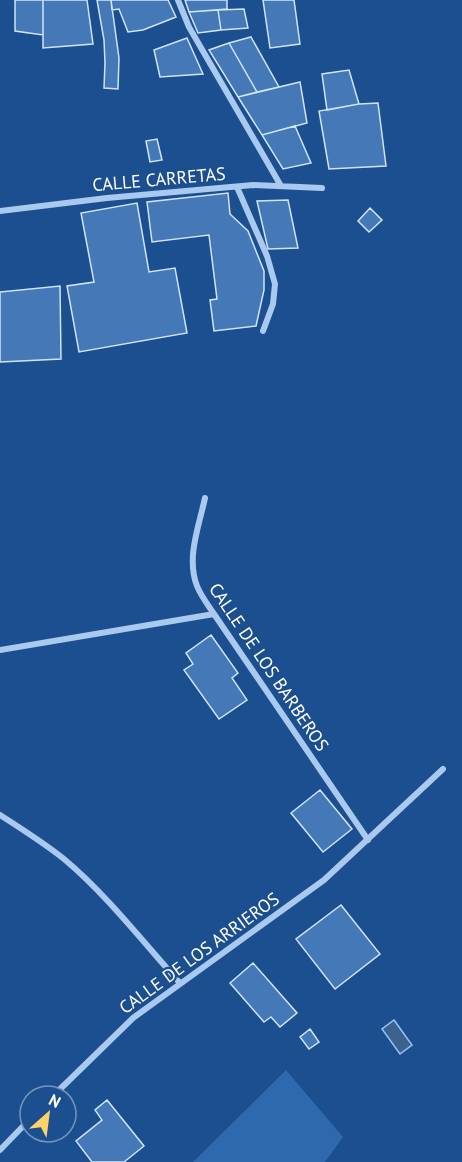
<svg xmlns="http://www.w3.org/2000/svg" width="462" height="1162" viewBox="0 0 462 1162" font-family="'PT Sans',sans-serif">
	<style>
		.green { fill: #2e69ad }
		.water { fill: #3c6290; stroke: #9cc4f0; stroke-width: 1.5 }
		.building { fill: #4478b7; stroke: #cfe3fa; stroke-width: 1.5 }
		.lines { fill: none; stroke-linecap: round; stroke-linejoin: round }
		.street { stroke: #a9c9ee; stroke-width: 6 }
		.labels { text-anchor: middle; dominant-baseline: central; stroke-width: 4.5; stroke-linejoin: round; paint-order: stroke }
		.street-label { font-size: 18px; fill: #fff; stroke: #1b4f8f }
	</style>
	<rect width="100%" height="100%" fill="#1b4f8f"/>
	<path class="green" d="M286 1070 343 1137 325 1162H193Z"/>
	<path class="water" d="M394 1020 412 1045 400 1054 382 1029Z"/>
	<path class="building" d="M15 0H43V35L15 31Z
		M43 0H87L93 44 43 48Z
		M97 0H111L119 58 118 89 104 88 105 63 104 40Z
		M111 0H168L176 17 143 30 128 32 119 9 112 10Z
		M185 0H227V9L189 12Z
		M263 0H294L300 44 270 48Z
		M244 9 248 28 221 30 218 10Z
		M218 10 221 30 198 33 189 12Z
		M251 37 279 87 257 92 229 43Z
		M187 38 203 74 160 77 154 50Z
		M229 43 257 92 238 97 209 50Z
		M349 70 359 104 327 110 322 74Z
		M300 82 307 123 262 135 238 97Z
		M378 103 386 166 329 169 319 111 359 104Z
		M295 126 311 163 283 169 262 135Z
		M157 139 162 160 150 162 146 141Z
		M228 193 230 214 248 231 264 271V290L256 326 214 331 210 300 217 299 209 235 152 242 147 202Z
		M288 200 298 248 268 249 257 201Z
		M137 203 149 272 175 268 187 333 79 352 67 286 94 282 81 213Z
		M370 208 382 220 369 232 358 221Z
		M60 286 61 359 0 362V292Z
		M211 635 238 673 232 678 247 700 219 719 184 670 193 664 186 653Z
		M320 790 352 829 323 852 291 813Z
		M341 905 380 954 335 989 296 939Z
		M253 963 297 1013 280 1027 271 1017 264 1022 230 983Z
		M310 1029 319 1042 309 1049 300 1037Z
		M107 1100 144 1146 124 1162H92L76 1141 102 1120 95 1110Z"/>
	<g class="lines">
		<path class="street" d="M178 0 189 27 281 186
			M237 187 267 256 275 284 273 304 263 331
			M0 211 107 198 253 185 322 188
			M205 498C199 526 186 558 197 586 201 596 208 605 214 614L368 840
			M0 650 214 614
			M0 815C22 829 44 843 64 859 106 894 143 942 180 983
			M53 1096 133 1018 324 880 443 769
			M0 1150 30 1119"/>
	</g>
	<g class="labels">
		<g class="street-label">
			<text transform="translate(159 179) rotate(-5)">CALLE CARRETAS</text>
			<text transform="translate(269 667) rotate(56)">CALLE DE LOS BARBEROS</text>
			<text transform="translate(199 953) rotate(-36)">CALLE DE LOS ARRIEROS</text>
		</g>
	</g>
	<g transform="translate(48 1114) rotate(28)"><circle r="28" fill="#1b4f8f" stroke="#7695bc" stroke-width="1.5"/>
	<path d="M0-4.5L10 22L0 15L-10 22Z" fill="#ffd166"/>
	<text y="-9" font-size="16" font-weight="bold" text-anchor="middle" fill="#ffffff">N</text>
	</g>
</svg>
